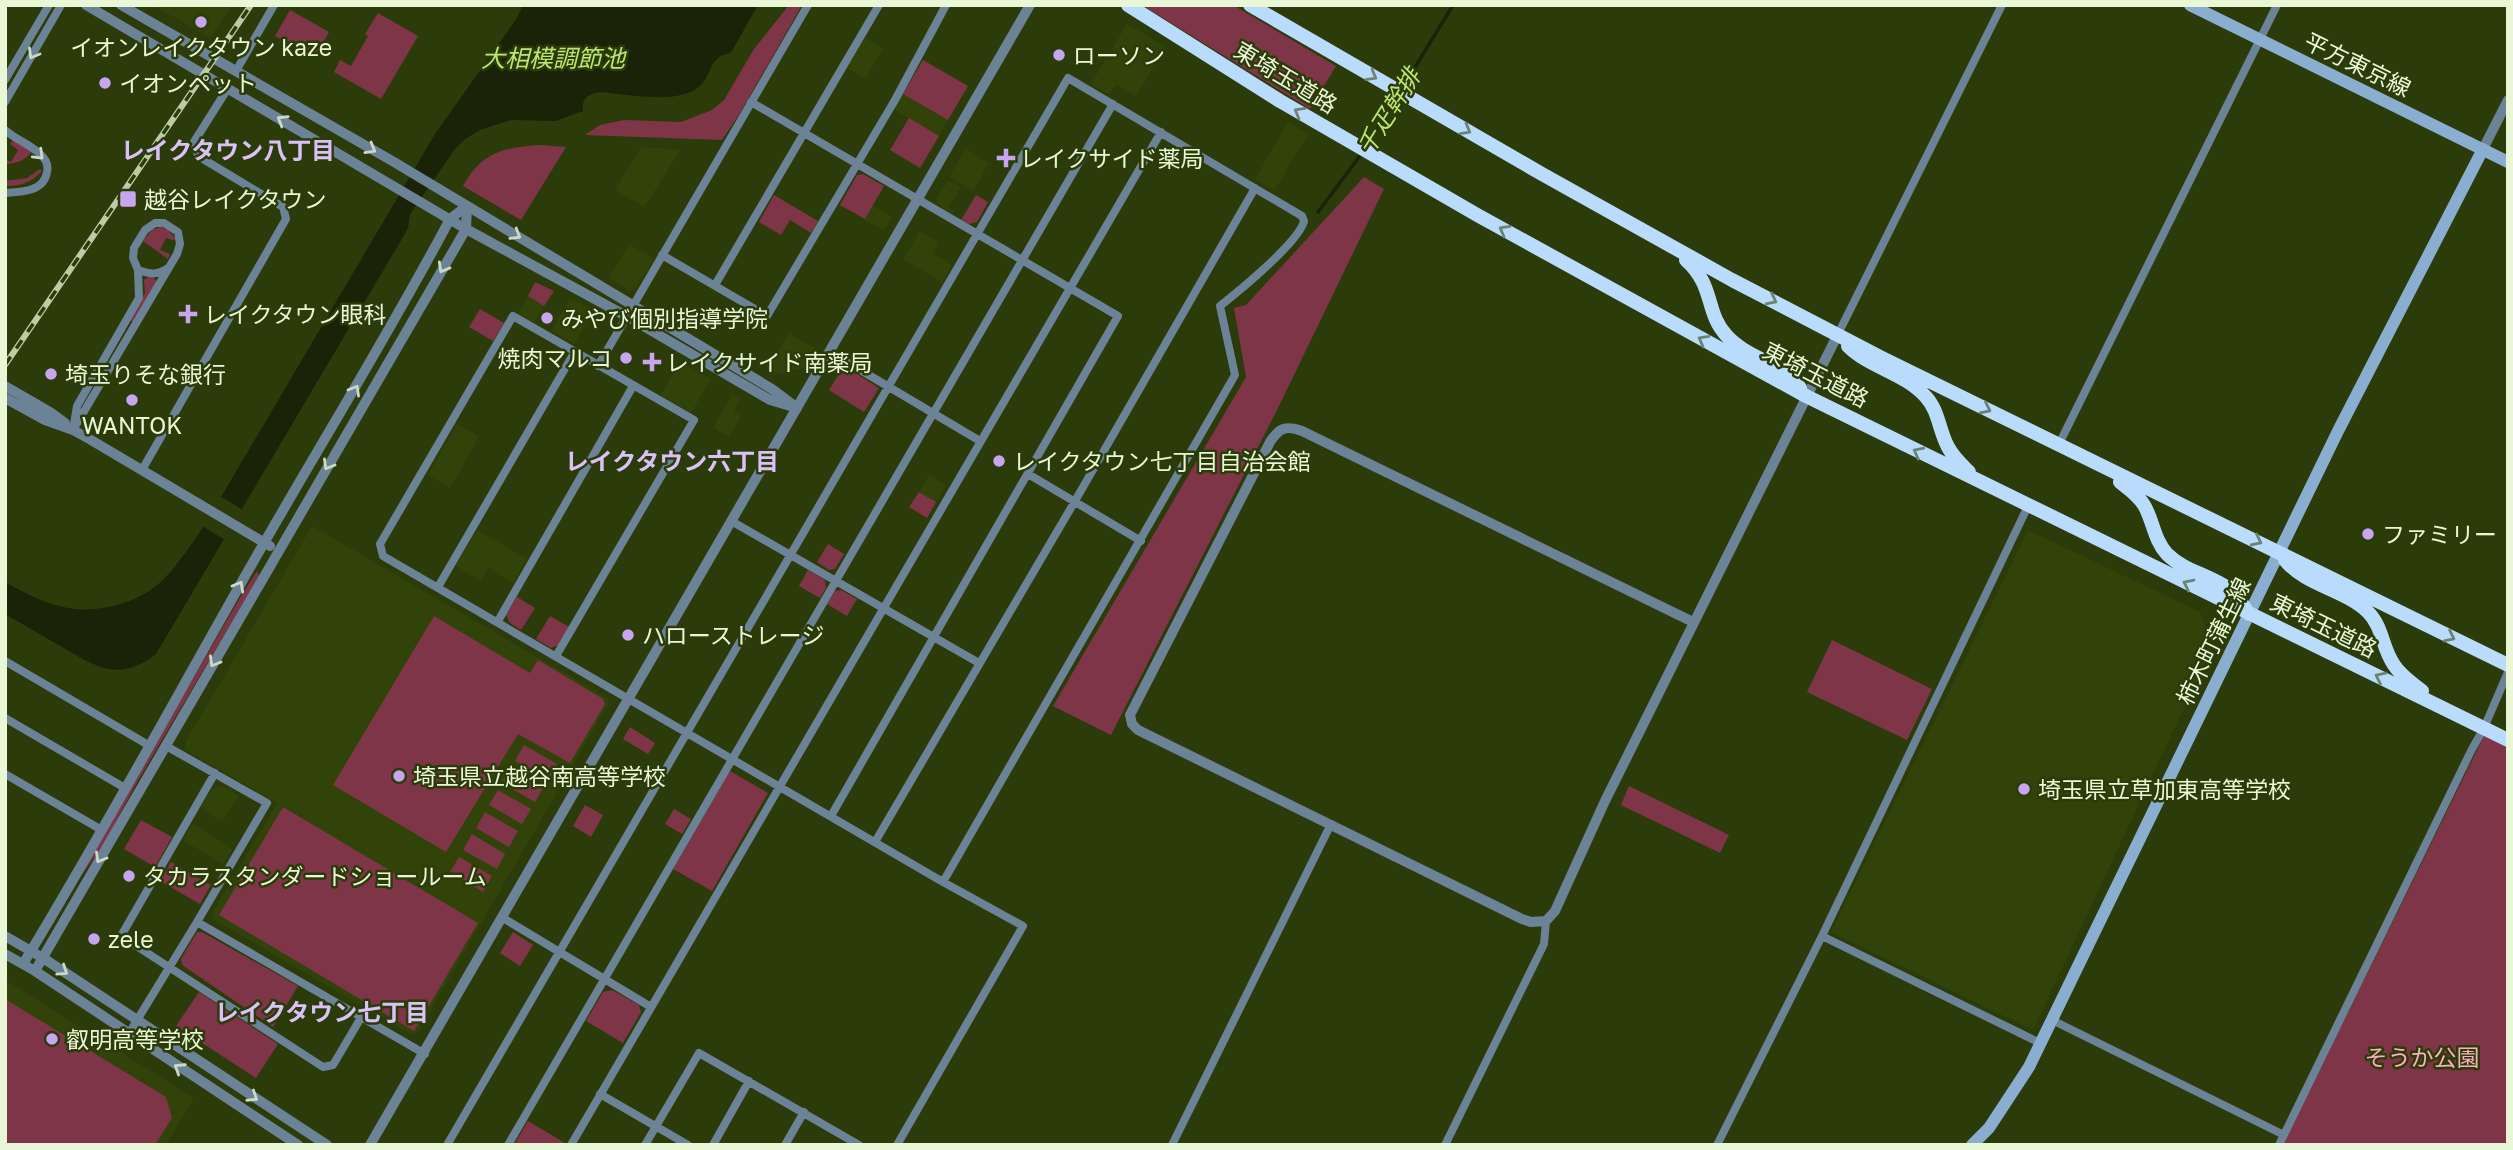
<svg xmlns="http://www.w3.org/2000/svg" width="2513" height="1150" viewBox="0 0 2513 1150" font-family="'Golos Text','Noto Sans JP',sans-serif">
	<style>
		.built { fill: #32430a }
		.green { fill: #7f3548 }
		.water { fill: #1a2308 }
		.pier { fill: #2c3b0a }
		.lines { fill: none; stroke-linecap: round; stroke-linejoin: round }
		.stream { stroke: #1a2308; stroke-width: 3.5 }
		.minor { stroke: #6b8297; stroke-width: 8 }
		.tertiary { stroke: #6b8297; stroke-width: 10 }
		.secondary { stroke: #89aecf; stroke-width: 12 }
		.trunk { stroke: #b9dcfc; stroke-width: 14 }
		.rail-casing { stroke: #bdcba7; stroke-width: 6 }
		.rail { stroke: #2c3b0a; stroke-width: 3.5; stroke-dasharray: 10; stroke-linecap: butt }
		.oneway { stroke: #cadac6 }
		.oneway2 { stroke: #6b8377 }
		.poi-dot { fill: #c8a5ef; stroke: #2c3b0a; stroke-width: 2.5 }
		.labels { text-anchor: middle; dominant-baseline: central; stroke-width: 5; stroke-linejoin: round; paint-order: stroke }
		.poi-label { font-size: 23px; fill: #e9f7d6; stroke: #2c3b0a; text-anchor: start }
		.street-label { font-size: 23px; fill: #e9f7d6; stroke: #2c3b0a }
		.park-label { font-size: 23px; fill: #fbafbe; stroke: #2c3b0a }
		.water-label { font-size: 24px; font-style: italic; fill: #bce672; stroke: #2c3b0a }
		.neighbourhood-label { font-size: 24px; font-weight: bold; fill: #dac1f8; stroke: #2c3b0a }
	</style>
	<rect width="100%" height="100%" fill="#2c3b0a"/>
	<path class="built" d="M153 5H232L210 38Z
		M1127 24 1166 47 1136 96 1116 84 1109 95 1091 84Z
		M865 38 883 49 865 79 847 68Z
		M903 94 948 120 939 136 894 110Z
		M1288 122 1308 134 1274 191 1255 179Z
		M641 147 681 150 644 207 615 190Z
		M966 149 989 163 973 191 949 177Z
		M949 180 961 187 948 207 954 211 952 214 937 204 936 199Z
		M873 206 892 217 884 231 865 220Z
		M920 231 939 242 933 254 952 265 942 282 903 259Z
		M629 244 654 259 636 289 629 291 609 278Z
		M528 296 544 306 534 323 518 314Z
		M570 298 594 310 574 344 551 331Z
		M789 333 815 348 804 368 775 374 767 369Z
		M680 362 711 379 691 413 660 396Z
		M733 394 741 399 734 411 741 416 729 437 713 427Z
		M457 424 479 437 450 488 428 475Z
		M929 475 946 485 936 502 919 492Z
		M312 526 608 698 609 703 418 1032 410 1034 213 919V912L277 803 186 750 185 743Z
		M477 530 527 559 513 583 488 568 480 581 456 566Z
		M2028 530 2200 612 2213 646 2033 1030 1831 932Z
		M223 786 239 796 222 822 200 808 212 789Z
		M193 824 233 849 223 865 183 840Z
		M5 980 194 1098 166 1145H5Z"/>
	<path class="green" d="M789 5H802L740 113 722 140 585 135 600 125 624 120 681 122 712 110 724 100 754 49Z
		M1142 5H1233L1336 66 1310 109Z
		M290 10 329 32 314 58 275 36Z
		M378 13 418 36 381 99 334 72 340 60 351 66 368 36 365 34Z
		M923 60 968 86 948 120 903 94Z
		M909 118 939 136 920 168 890 150Z
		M13 140 32 151C27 160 15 164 5 164V159L11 162 18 150 10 144Z
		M539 145 566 147 521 220 463 186C482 152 502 148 539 145Z
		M40 169 42 171C31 183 21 186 5 186V181L27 178Z
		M863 174 884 186 865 219 840 205 857 175Z
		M1364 177 1384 189 1279 406 1111 735 1053 706 1246 377 1234 308 1246 305Z
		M774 195 818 221 811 233 790 220 781 235 759 222Z
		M976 195 988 202 977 222 969 224 961 220Z
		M161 227 168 230 176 239 173 240 166 238 160 250 170 254 168 259 143 241 152 230Z
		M148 277 154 278 157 282 133 322 129 320 145 293 144 280Z
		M535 282 554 291 544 306 528 296Z
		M480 309 504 323 493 341 469 327Z
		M844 366 879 388 864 412 829 390Z
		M919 492 936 502 927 518 909 507Z
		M828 544 844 554 835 569 829 570 817 562Z
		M808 570 825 580 826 588 820 598 799 586Z
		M257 571 259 576 136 784 103 846 74 885 241 596Z
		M841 590 857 599 847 616 827 604 835 591Z
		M517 597 535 608 521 630 510 623 506 615Z
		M434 616 530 673 538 660 603 699 605 704 570 763 518 734 446 852 333 785Z
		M550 616 569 627 558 645 551 648 536 639Z
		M1832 640 1932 689 1907 740 1807 692Z
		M630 727 655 743 648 754 623 739Z
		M2485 734 2508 745V1145H2283Z
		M524 745 557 764 549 780 515 761Z
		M511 767 544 786 535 802 502 783Z
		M730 771 768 793 712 891 673 869Z
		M1629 786 1729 835 1720 853 1621 805Z
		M498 790 531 809 522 824 489 805Z
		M585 805 603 815 591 837 573 826Z
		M283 807 478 923 414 1031 219 915Z
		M674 809 691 819 682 834 665 824Z
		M485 812 518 831 509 847 476 828Z
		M141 820 172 837 155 867 124 849Z
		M472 834 505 854 497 869 463 850Z
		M459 857 492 876 483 892 450 872Z
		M171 862 211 885 200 904 160 881Z
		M197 932H202L298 986 273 1027 182 965 181 959Z
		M513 932 533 945 520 966 500 953Z
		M612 990 639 1005 641 1012 623 1043 586 1021 603 992Z
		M199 992 278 1044 256 1078 176 1026Z
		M5 999 166 1097 172 1118 155 1145H5Z
		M528 1121 565 1143 564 1145H514Z"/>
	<path class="water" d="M523 5H758L732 51C727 56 723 53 718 58 709 66 709 77 701 85 680 106 628 94 600 92 589 94 581 98 583 111L556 121 511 120 480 130 465 139 455 149 410 214 408 228 403 237 156 654C120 682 97 668 62 647 43 636 24 625 5 614V582C46 605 77 618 123 603 139 598 153 590 165 578 180 562 192 543 204 526L435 134 517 18Z"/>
	<path class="pier" d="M218 495 243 510 225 540 201 525Z"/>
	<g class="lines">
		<path class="stream" d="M1403 87 1453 5
			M1366 147 1399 94
			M1318 212 1362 153"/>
		<path class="minor" d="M236 71 274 5
			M5 80 49 5
			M5 102 61 5
			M751 102 1118 316 831 816
			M5 130C15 139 29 144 39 153 45 158 49 164 47 172 44 192 21 192 5 193
			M155 223H164L178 232 180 244 177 254 73 430 77 406 139 298 138 270 133 258 134 248 145 230Z
			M662 255 767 316 895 100 946 5
			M138 270C150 274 156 276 168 268
			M715 285 879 5
			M1838 334 2002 5
			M830 352 980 441
			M598 366 808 5
			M2059 444 2277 5
			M142 470 286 219 283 207 198 156 194 142 228 88
			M1028 474 1141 541
			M733 522 979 663
			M438 587 574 353
			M498 621 633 386
			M556 656 694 420 513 316 380 544 383 556 943 882 1023 926 897 1145
			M5 661 150 746
			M5 718 125 788
			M166 746 267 803 197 922 425 1054
			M215 773 121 936 323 1067 333 1065 362 1016
			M5 774 100 829
			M875 842 1075 501 1255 188
			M503 918 651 1007
			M1822 936 2040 1043
			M2052 1020 2284 1135
			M128 1035 197 922
			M600 1094 688 1145
			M447 1145 1068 78 1302 216 1304 221C1299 242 1239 291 1220 306L1235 375 943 882
			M508 1145 1113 104
			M571 1145 1161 132
			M645 1145 699 1053 859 1145
			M713 1145 749 1081
			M785 1145 804 1112
			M1172 1145 1331 824
			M1445 1145 1544 944 1546 921
			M1717 1145 1822 936 2028 506
			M2279 1145 2472 749 2484 728 2508 672"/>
		<path class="tertiary" d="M86 5 466 229 628 317 770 400 797 408
			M121 5 394 162 772 389 792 404
			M2483 149 2508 100
			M5 386 50 412 65 423
			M5 398 45 420 73 430 91 440 270 546
			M1693 622 1302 431C1286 425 1279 428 1270 442L1130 715 1132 724 1138 730 1522 919 1531 922 1546 921 1555 911 1605 801 1838 334
			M5 936 43 958 327 1145
			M5 954 35 971 298 1145
			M23 964C103 833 176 697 252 564 318 448 388 336 450 219L467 206
			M35 971 466 229 467 206
			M370 1145 1030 5"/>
		<path class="secondary" d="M2190 5 2508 162
			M1972 1145 1989 1128 2029 1067 2338 431 2483 149"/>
		<path class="trunk" d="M1128 5 1280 101 1479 216 1806 396 2508 740
			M1250 5 1542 174 1732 280 1880 357 2508 665
			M1686 260C1715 286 1705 312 1726 335 1747 359 1782 362 1800 388
			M1848 346C1870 368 1905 373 1926 397 1939 411 1939 431 1948 447 1953 457 1962 465 1969 472
			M2120 482C2129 489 2138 495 2144 505 2153 520 2154 540 2167 554 2184 571 2210 575 2229 589 2238 596 2243 605 2249 614
			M2285 560C2306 586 2344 589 2368 612 2383 627 2382 648 2394 665 2401 676 2412 683 2422 691"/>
		<defs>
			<path id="rail" d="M5 365 251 5"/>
		</defs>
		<use href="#rail" class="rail-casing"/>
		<use href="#rail" class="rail"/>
	</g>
	<defs><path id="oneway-chevron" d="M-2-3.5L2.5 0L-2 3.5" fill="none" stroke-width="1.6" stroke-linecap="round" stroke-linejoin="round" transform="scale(1.75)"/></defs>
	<g class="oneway">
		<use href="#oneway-chevron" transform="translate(33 54) rotate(120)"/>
		<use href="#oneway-chevron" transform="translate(282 120) rotate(-149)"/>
		<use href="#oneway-chevron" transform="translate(371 149) rotate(30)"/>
		<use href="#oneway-chevron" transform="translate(39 155) rotate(44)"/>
		<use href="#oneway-chevron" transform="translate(516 235) rotate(31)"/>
		<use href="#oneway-chevron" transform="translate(443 268) rotate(119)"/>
		<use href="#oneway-chevron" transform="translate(355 390) rotate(-60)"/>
		<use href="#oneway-chevron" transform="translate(328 465) rotate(120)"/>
		<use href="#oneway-chevron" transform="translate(239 586) rotate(-61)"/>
		<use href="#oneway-chevron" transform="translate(214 662) rotate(120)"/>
		<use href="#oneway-chevron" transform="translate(100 858) rotate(120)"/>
		<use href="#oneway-chevron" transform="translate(63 971) rotate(34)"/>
		<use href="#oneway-chevron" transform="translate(179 1068) rotate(-147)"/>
		<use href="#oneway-chevron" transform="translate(253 1097) rotate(33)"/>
	</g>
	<g class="oneway2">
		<use href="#oneway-chevron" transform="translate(1372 76) rotate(30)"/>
		<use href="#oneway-chevron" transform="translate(1299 112) rotate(-150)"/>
		<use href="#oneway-chevron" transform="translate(1466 130) rotate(30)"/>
		<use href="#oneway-chevron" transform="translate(1504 230) rotate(-151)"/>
		<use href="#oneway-chevron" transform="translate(1772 300) rotate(27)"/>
		<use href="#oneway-chevron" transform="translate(1703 340) rotate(-151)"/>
		<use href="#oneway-chevron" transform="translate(1986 409) rotate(26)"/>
		<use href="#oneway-chevron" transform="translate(1918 452) rotate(-153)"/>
		<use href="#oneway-chevron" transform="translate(2257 541) rotate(26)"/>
		<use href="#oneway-chevron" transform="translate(2188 584) rotate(-154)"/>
		<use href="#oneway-chevron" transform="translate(2450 637) rotate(26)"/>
		<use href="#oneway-chevron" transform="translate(2380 677) rotate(-154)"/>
	</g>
	<g class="poi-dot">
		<circle cx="201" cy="22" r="7"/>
		<circle cx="1059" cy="55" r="7"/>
		<circle cx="105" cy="83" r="7"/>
		<path d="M1002.5 147.5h7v7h7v7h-7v7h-7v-7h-7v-7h7z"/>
		<rect x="119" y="190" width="18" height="18" rx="3.5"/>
		<path d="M184.5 303.5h7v7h7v7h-7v7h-7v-7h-7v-7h7z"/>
		<circle cx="547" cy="318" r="7"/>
		<circle cx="626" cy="358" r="7"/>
		<path d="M648.5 351.5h7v7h7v7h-7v7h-7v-7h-7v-7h7z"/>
		<circle cx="51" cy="374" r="7"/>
		<circle cx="132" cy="400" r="7"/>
		<circle cx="999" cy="461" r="7"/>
		<circle cx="2368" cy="534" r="7"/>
		<circle cx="628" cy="635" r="7"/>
		<circle cx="399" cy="776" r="7"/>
		<circle cx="2024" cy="789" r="7"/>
		<circle cx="129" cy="876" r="7"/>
		<circle cx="94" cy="939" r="7"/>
		<circle cx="52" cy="1039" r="7"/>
	</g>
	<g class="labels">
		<g class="poi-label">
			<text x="201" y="47" text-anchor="middle">イオンレイクタウン kaze</text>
			<text x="1073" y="55">ローソン</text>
			<text x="119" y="83">イオンペット</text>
			<text x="1020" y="158">レイクサイド薬局</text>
			<text x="144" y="199">越谷レイクタウン</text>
			<text x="204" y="314">レイクタウン眼科</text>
			<text x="561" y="318">みやび個別指導学院</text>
			<text x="612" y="358" text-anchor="end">焼肉マルコ</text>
			<text x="666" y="362">レイクサイド南薬局</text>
			<text x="65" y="374">埼玉りそな銀行</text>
			<text x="132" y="425" text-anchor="middle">WANTOK</text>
			<text x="1013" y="461">レイクタウン七丁目自治会館</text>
			<text x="2382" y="534">ファミリー</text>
			<text x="642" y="635">ハローストレージ</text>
			<text x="413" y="776">埼玉県立越谷南高等学校</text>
			<text x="2038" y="789">埼玉県立草加東高等学校</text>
			<text x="143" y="876">タカラスタンダードショールーム</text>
			<text x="108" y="939">zele</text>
			<text x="66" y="1039">叡明高等学校</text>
		</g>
		<g class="street-label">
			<text transform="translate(2358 64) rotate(26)">平方東京線</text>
			<text transform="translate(1286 77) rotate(31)">東埼玉道路</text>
			<text transform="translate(1816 374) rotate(27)">東埼玉道路</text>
			<text transform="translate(2324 625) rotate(26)">東埼玉道路</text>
			<text transform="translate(2213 641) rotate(-64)">柿木町蒲生線</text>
		</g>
		<g class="park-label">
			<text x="2422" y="1057">そうか公園</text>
		</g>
		<g class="water-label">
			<text x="553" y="57">大相模調節池</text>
			<text transform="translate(1388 111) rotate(-58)">千疋幹排</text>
		</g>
		<g class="neighbourhood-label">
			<text x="228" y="149">レイクタウン八丁目</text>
			<text x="672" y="460">レイクタウン六丁目</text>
			<text x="322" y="1011">レイクタウン七丁目</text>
		</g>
	</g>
	<rect width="2513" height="1150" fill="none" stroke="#e9f7d6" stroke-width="14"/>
</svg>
